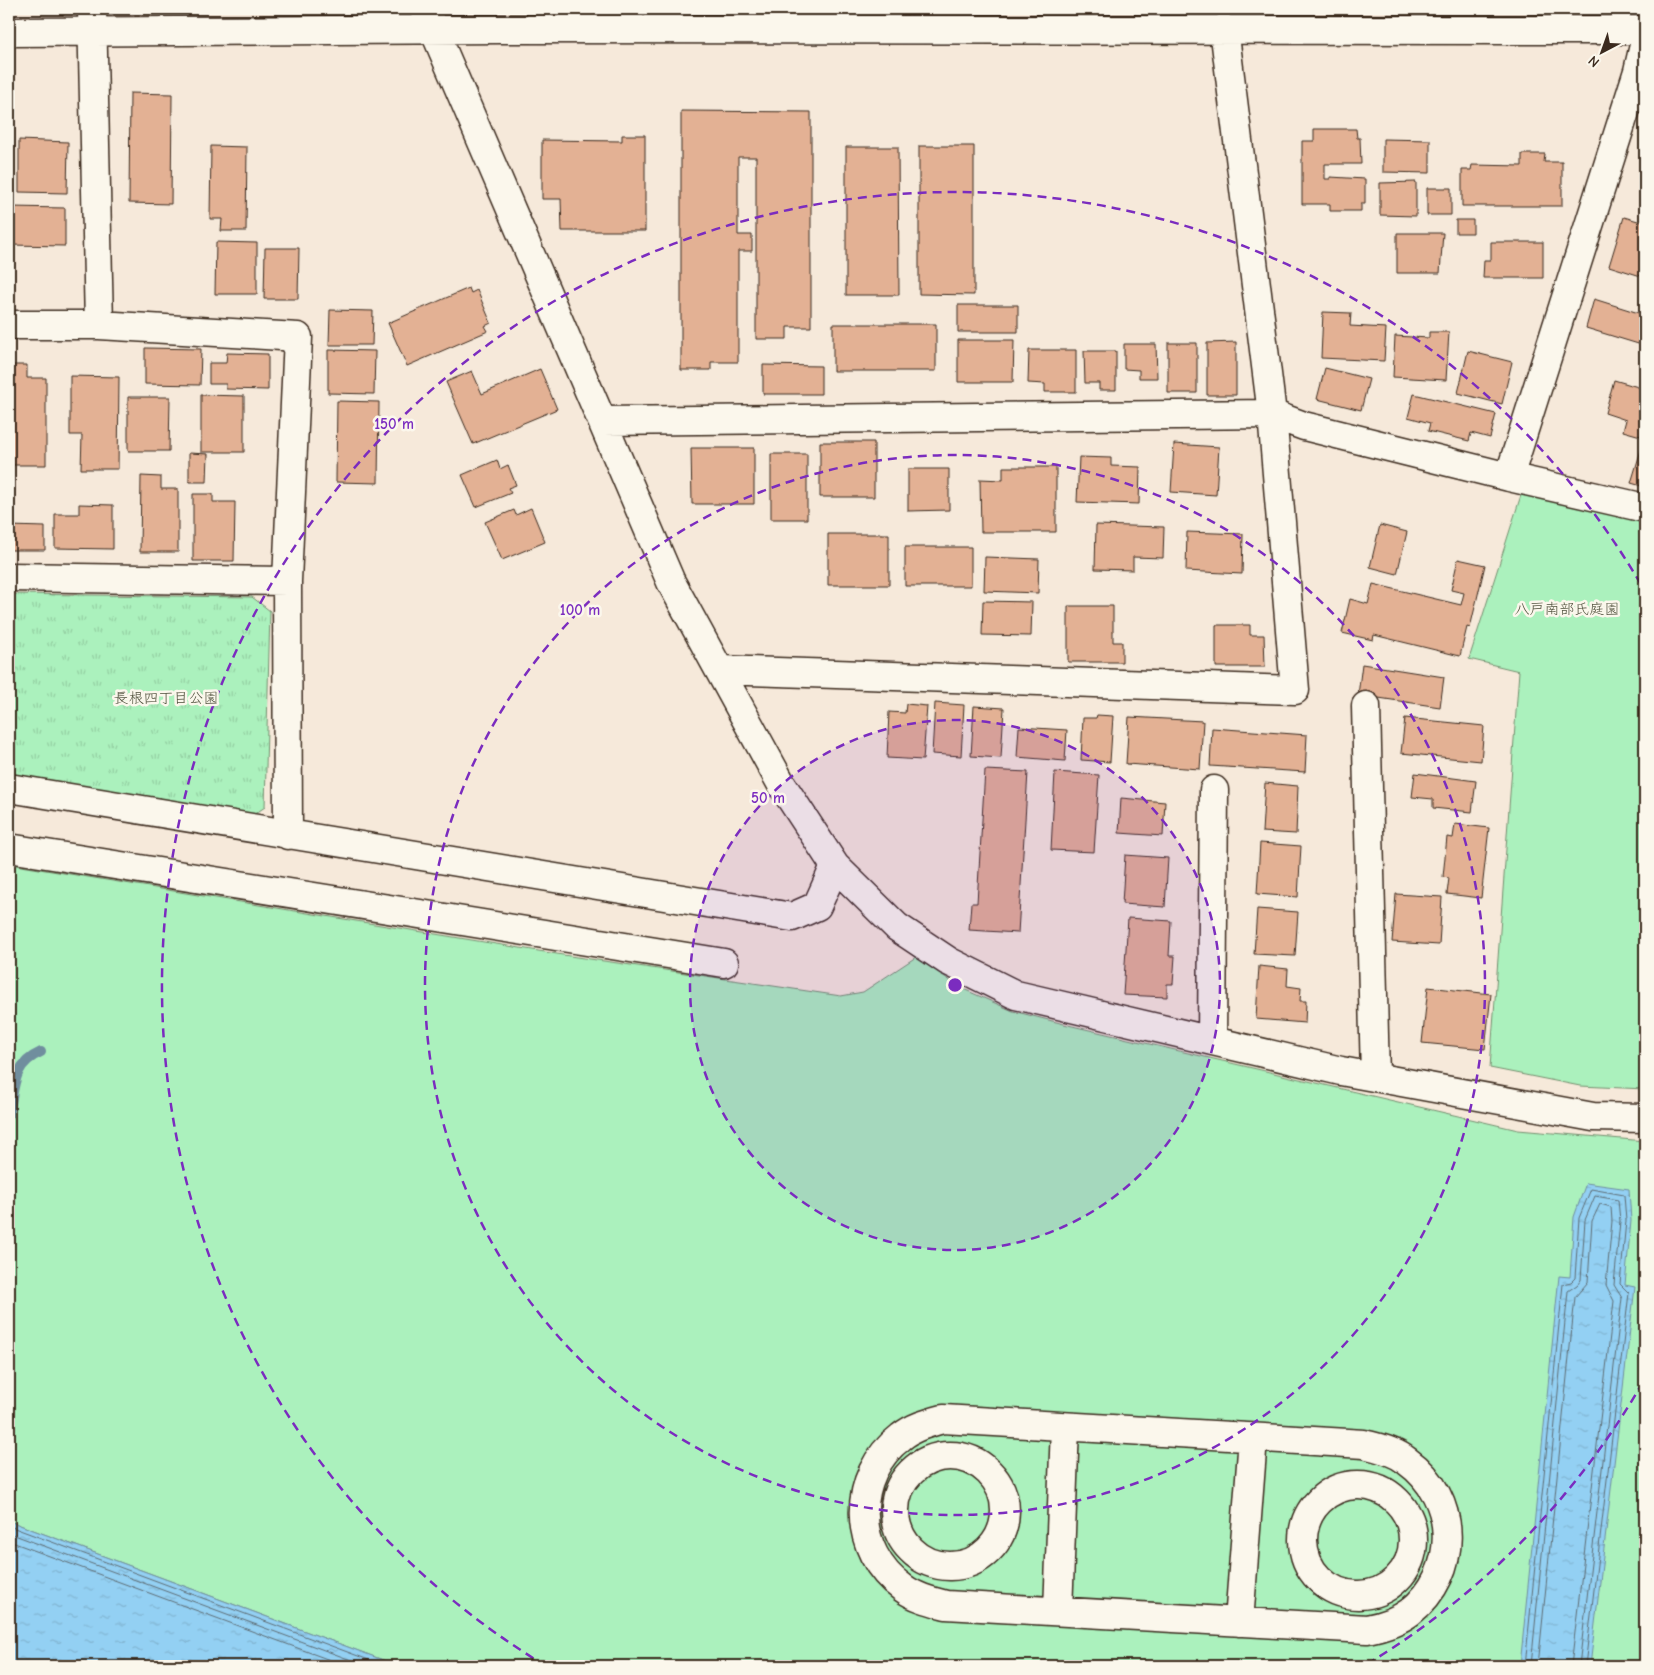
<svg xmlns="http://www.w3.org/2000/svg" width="1654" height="1675" viewBox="0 0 1654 1675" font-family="'Comic Neue','Klee One',sans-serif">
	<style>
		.green { fill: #abf1bd; stroke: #738e6e }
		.park { fill: url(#park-tufts); stroke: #738e6e }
		.water { fill: url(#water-ripples); stroke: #708e9e }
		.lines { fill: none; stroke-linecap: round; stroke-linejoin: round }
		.shore { stroke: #5e6c73; stroke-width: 1 }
		.stream { stroke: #708e9e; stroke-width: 10 }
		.building { fill: #e3b194; stroke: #3b2a1e }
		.minor-casing { stroke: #3b2a1e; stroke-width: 31 }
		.minor { stroke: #fbf7ec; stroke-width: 28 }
		.ring { fill: none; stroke: #7b2cbf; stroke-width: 2.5; stroke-dasharray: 9 6 }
		.labels { text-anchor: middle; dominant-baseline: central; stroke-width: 5; stroke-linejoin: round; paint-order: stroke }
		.park-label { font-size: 15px; fill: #51523e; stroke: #fbf7ec }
		.centre { fill: #7b2cbf; stroke: #fbf7ec; stroke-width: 2.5 }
		.ring-label { font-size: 15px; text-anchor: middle; font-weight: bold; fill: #7b2cbf; stroke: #fbf7ec; stroke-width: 5; stroke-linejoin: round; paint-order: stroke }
	</style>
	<defs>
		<pattern id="park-tufts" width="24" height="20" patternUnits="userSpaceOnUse" patternTransform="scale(1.25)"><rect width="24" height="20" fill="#abf1bd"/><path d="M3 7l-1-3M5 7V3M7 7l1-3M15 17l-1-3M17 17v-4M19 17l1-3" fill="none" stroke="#94cfa2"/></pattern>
		<pattern id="water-ripples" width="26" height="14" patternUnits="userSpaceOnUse" patternTransform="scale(1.25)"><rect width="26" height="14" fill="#93d0f3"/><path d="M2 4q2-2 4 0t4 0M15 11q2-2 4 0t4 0" fill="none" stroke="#80b3d0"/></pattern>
	</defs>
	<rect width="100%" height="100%" fill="#f6e9da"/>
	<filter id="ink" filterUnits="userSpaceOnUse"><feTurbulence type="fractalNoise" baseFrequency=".02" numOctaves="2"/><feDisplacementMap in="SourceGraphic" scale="10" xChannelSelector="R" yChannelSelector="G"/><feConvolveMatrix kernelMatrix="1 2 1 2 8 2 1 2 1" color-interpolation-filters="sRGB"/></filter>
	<g filter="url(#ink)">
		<path class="green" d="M1522 492 1645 520V1089L1580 1086 1490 1068 1519 671 1469 659Z
			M9 864 563 955 841 996 863 992 916 957 961 988 1013 1011 1068 1025 1518 1130 1645 1141V1666H399L9 1521Z"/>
		<path class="park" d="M9 594 252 597 270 611 265 807 253 815 9 776Z"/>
		<path class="water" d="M1586 1183 1629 1189 1631 1221 1625 1285 1635 1287 1590 1666H1520L1559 1276 1570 1277 1574 1217Z
			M9 1521 399 1666H9Z"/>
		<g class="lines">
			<path class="shore" d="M9 1526 385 1666
				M9 1533 367 1666
				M9 1541 346 1666
				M1525 1666 1563 1284 1571 1282 1575 1278 1579 1218 1591 1189 1624 1195 1626 1221 1620 1284 1629 1293 1585 1666
				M1531 1666 1568 1291 1577 1285 1581 1280 1585 1220 1595 1196 1618 1200 1620 1221 1614 1285 1622 1298 1579 1666
				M1538 1666 1575 1297 1588 1282 1592 1221 1600 1204 1611 1207 1612 1221 1606 1285 1614 1301 1571 1666"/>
			<path class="stream" d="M9 1114C15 1086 12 1065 41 1052"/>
		</g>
		<path class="building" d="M130 93 172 94 171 204 129 203Z
			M681 111 811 112V327H787V339H756V157H738V235H752V251H738V362H711V370H681Z
			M1314 129H1356L1357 138H1360L1361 164H1325V179H1330V177L1365 179V204H1361V211H1330V204H1302V141H1314Z
			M622 135H645V231H562L561 199H542V140L622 141Z
			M1383 139 1430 140V173L1383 172Z
			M19 140 68 142 67 193 19 192Z
			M211 146 247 147 246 231H221L222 219H210Z
			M919 146H974V295L919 294Z
			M846 147H898L899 295H846Z
			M1522 154H1545L1544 162H1562V206H1462V170H1471L1472 165 1522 166Z
			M1416 182V216L1380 215V183Z
			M1427 188H1451V215H1427Z
			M11 207 65 208V246L10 245Z
			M1624 217 1645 223 1644 277 1609 266Z
			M1456 220H1473V233H1456Z
			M1397 233H1443L1440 273H1397Z
			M216 242 257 243V294H215Z
			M1491 242H1543V278H1483L1484 260H1491Z
			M265 248H299L298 299H264Z
			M469 288 471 293 477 290 491 323 485 326 488 331 407 366 388 323Z
			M1594 299 1645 315V346L1586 328Z
			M958 305H1018V332H958Z
			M330 310 373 311 372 345H329Z
			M1323 312 1351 313 1350 326 1386 328 1384 361 1321 358Z
			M833 324H936V371H833Z
			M1429 332H1449L1446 380 1393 377 1395 336 1429 338Z
			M958 340H1014L1013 382H958Z
			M1236 342V395H1207V343Z
			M1168 343H1197V393H1168Z
			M1124 344H1156L1157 378H1139V370L1124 369Z
			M145 348 201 349 200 385 145 384Z
			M328 350 375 351 374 394 328 393Z
			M1029 350H1076V392H1045V384L1028 383Z
			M1084 351H1116V390H1099V383H1085Z
			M1468 351 1512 362 1502 404 1458 393Z
			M227 353 268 354V390L226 389V384H209V363H226Z
			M9 365H27V378H46V465H9Z
			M763 365 821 366V394H763Z
			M1325 368 1369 379 1361 410 1317 399Z
			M540 369 557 409 473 444 446 382 472 371 482 394Z
			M70 376 119 377 118 469H81L82 435H70Z
			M1614 380 1645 389 1644 437 1623 431 1626 420 1605 413Z
			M1414 394 1496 414 1490 438 1471 433 1469 441 1428 431 1430 423 1408 417Z
			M201 395 244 396V452H201Z
			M128 397H170L169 451H128Z
			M337 401 379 402 378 483 336 482Z
			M820 442H874V497H820Z
			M1174 444 1219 447 1216 495 1171 492Z
			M691 448H754V504H692Z
			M1641 450 1645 451V487L1631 483Z
			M189 453 208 454 207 482H189Z
			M771 454H807V519H771Z
			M1079 457 1111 458V466L1140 467 1139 504 1077 502Z
			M497 460 500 469 508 465 516 485 508 488 511 493 476 507 462 475Z
			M1003 467H1056V532H981L980 479 1003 480Z
			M908 469H949V510L908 511Z
			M141 476 161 477V489H178V552H140Z
			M193 494H213V502H235L234 561H193Z
			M79 504 113 505V549L55 548V514H79Z
			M531 508 545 542 502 560 485 522 514 510 516 515Z
			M1096 525 1164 527 1163 558 1133 557V570L1095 569Z
			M1380 525 1407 532 1397 574 1370 567Z
			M9 526 45 527V550H9Z
			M1187 532 1243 534 1242 574 1186 571Z
			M828 534H889V585H828Z
			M905 547H971V586H905Z
			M985 557 1039 559 1038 593 984 591Z
			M1458 559 1485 565 1470 628 1467 627 1460 656 1374 635 1373 640 1342 633 1350 599 1368 604 1373 584 1461 605 1464 593 1451 590Z
			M983 601 1032 602 1031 636 982 635Z
			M1068 606H1113V642H1122V662H1068Z
			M1216 625H1250V635H1264L1265 667H1216Z
			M1362 664 1444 677 1440 707 1358 695Z
			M935 703 964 705 961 756 932 754Z
			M906 704 927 706 923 760 887 758 889 712 905 713Z
			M974 706 1004 708 1001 758 971 756Z
			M1097 715 1113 716 1110 762 1081 760 1083 718H1096Z
			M1129 717 1203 721 1200 769 1126 764Z
			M1405 718 1484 726 1481 761 1401 753Z
			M1019 727 1067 730 1065 761 1017 757Z
			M1212 728 1307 735 1305 772 1210 766Z
			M985 770 1028 772 1018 933 969 930 971 903H977Z
			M1055 772 1099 775 1094 852 1051 850Z
			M1415 773 1476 781 1472 812 1433 808V799L1412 797Z
			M1265 783 1298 786 1296 834 1262 832Z
			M1121 798 1165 802 1163 836 1119 833Z
			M1455 824 1489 828 1481 898 1447 894 1449 878 1443 877 1447 837 1453 838Z
			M1260 843 1301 846 1298 897 1257 894Z
			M1125 855 1168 858 1165 907 1122 904Z
			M1396 894 1442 897 1439 945 1392 942Z
			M1257 909 1298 912 1295 956 1254 954Z
			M1128 918 1171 921 1169 956H1175L1173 984H1167V997L1123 995Z
			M1259 966 1288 969 1287 986 1301 988 1300 1001H1306L1305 1023 1256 1019Z
			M1428 987 1491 994 1485 1049 1422 1043Z"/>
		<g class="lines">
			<defs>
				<path id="minor" d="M92 9 99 325
					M425 9 671 582 782 785 835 866 897 927 948 961 1016 995 1341 1071 1593 1117 1645 1118
					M9 32 501 29 1645 30
					M9 325H99L298 337 287 581 288 835
					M603 421 1272 414 1304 426 1509 477 1638 71 1645 41
					M1509 477 1645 508
					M9 577 287 581
					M721 670 1295 690 1272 414 1224 28
					M1366 706 1375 1077
					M9 788 792 917 817 906 835 866
					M9 848 724 963
					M1212 1041 1214 790
					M943 1419 1364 1444C1379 1448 1395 1451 1407 1461 1459 1498 1460 1573 1410 1612 1397 1622 1382 1626 1367 1629L946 1605C931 1601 915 1597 903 1588 851 1551 851 1475 901 1437 913 1427 928 1423 943 1419Z
					M895 1511a55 55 0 1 1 110 0a55 55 0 1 1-110 0Z
					M1303 1540a55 55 0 1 1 110 0a55 55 0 1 1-110 0Z
					M1058 1611 1065 1427
					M1239 1622 1253 1438"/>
			</defs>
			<use href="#minor" class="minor-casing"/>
			<use href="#minor" class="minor"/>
		</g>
	</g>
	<circle cx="955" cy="985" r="265" fill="#7b2cbf" fill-opacity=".12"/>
	<g class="ring">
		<circle cx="955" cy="985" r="265"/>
		<circle cx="955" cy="985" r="530"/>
		<path d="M1643 1382A794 794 0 0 1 1364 1666M546 1666A794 794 0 1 1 1643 588"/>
	</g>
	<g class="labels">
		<g class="park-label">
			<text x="1567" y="609">八戸南部氏庭園</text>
			<text x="166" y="698">長根四丁目公園</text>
		</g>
	</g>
	<circle cx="955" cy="985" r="8" class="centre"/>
	<g class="ring-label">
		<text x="394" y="429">150 m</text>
		<text x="580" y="615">100 m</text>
		<text x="768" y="803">50 m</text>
	</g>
	<rect width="1654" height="1675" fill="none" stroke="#fbf7ec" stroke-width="30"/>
	<rect x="15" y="15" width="1624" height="1645" fill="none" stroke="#3b2a1e" stroke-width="2" filter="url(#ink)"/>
	<g transform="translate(1602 52) rotate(221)" stroke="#fbf7ec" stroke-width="4" paint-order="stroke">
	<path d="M0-4L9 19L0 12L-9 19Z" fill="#3b2a1e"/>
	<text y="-8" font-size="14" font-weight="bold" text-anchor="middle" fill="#3b2a1e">N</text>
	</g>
</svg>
